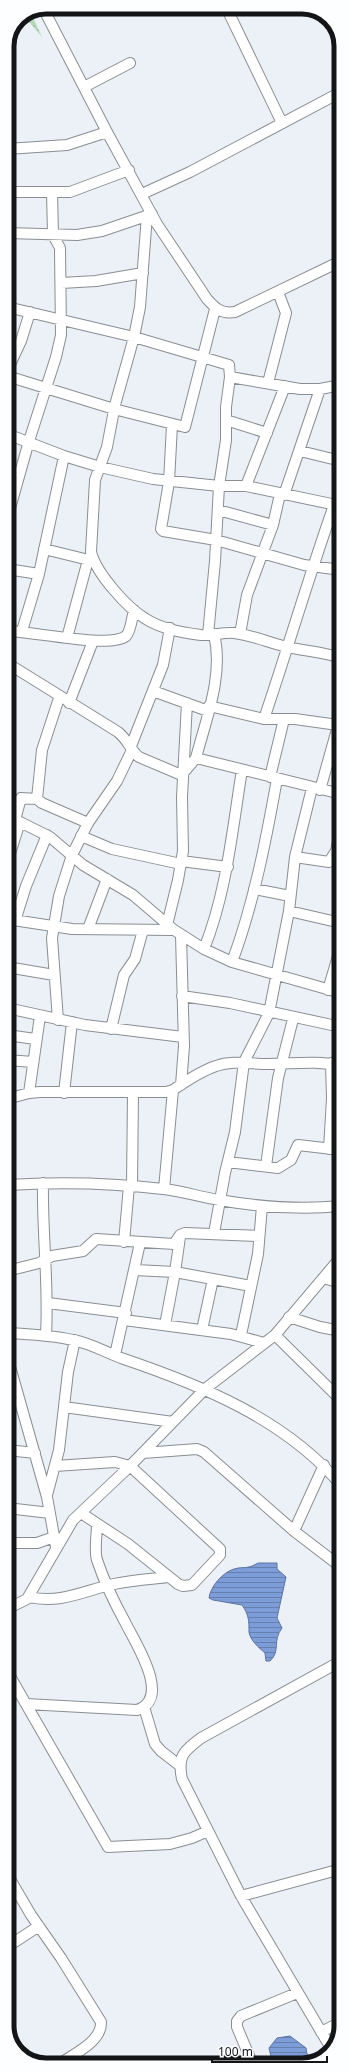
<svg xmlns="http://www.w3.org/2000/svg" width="348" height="2072" viewBox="0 0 348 2072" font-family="'Noto Sans',sans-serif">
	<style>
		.park { fill: url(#park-dots) }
		.water { fill: url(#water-rules); stroke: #5d749f }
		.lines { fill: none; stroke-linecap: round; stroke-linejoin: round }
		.minor-casing { stroke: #898e92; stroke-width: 12 }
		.minor { stroke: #fff; stroke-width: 10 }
		.rim { fill: none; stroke: #131517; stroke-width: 5 }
	</style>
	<defs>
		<pattern id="park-dots" width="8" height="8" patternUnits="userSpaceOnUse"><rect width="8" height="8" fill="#b5dcb7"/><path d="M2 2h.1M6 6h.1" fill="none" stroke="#9bbc9d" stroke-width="1.8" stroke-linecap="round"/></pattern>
		<pattern id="water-rules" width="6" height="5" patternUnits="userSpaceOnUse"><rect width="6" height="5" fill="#7d9dd9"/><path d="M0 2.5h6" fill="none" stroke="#657faf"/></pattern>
	</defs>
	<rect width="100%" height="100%" fill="#ebf1f6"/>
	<path class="park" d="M31 13 42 37 24 16Z"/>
	<path class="water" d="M258 1563H277V1569L286 1577 277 1618 282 1628C272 1641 281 1651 270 1661H266L265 1653C259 1648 250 1640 249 1632 249 1621 249 1615 242 1605L213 1600 209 1598C210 1587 223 1572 234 1569 245 1566 246 1570 258 1563Z
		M290 2036 306 2048 307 2054 312 2057 330 2053 307 2065H273L269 2048 277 2038Z"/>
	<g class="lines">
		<defs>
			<path id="minor" d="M226 7 282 123
				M43 8 107 132 157 224 207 299C216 309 221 314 235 312L341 261
				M84 87 130 63
				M7 149 67 145 107 132
				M7 192H70L129 170
				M142 194 190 172 341 92
				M147 215 140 307 134 337 115 405 107 447 95 480 91 552C96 573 127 608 146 619 160 628 184 633 201 635 212 636 223 632 234 633 252 635 270 643 287 647 305 651 323 652 341 658
				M7 233 77 235 102 231 152 214
				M61 283 96 281 143 273
				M7 307 134 337 229 365 230 377 226 407V440L219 486 215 561 208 635
				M7 371 21 341 30 312
				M7 376 114 409 185 427 215 309
				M230 377 300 389H320L341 385
				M268 383 286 313 278 292
				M226 420 267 433
				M172 425 169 482 161 529 163 531 216 540 304 565 341 570
				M7 434 64 456 100 467 153 479 219 486H246L341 506
				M300 451 341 461
				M246 486 285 386
				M284 495 320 389
				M218 510 273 525
				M7 519 29 441 56 357 61 335 60 248 53 235 52 192
				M44 549 93 561
				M7 569 39 574
				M7 631C31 631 110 649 126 636 131 631 132 617 134 610
				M22 631 39 574 64 456
				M240 634 247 595 273 525 280 494
				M67 638 88 560
				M7 663 118 732C129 741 130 750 139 757L179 774 184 772 196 758 341 794
				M153 691 208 711
				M59 698 42 750 37 799 42 803 88 823
				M69 703 93 641
				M209 706 264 719H295L338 725
				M264 719C288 648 309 576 334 505
				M131 746 163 665 170 628
				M196 758C206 719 224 675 214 634
				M270 777 284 719
				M277 779C266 840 254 903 232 962L341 993
				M320 790 341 715
				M7 818 20 822 50 837 83 865 133 895 174 930 204 949 232 962
				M15 820 21 798 37 799
				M81 836 112 849 181 864
				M295 857 329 862 336 851 341 827
				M181 861 228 867
				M7 863 20 822
				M254 889 290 896
				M289 911 341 923
				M7 919 72 929 174 930
				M15 921 26 886 47 835
				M167 925 178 880 183 851 182 797 187 703
				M88 929 107 879
				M204 949C227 891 232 831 242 770
				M7 967 54 975
				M328 990 341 946
				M182 996 230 1003 341 1027
				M7 1008 85 1025 183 1037
				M58 1020 52 938 59 896 72 855 88 823 117 781 132 750
				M111 1029 124 975 135 959 143 930
				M7 1035 35 1039
				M7 1060 33 1062
				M181 1085 184 1046 181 935
				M29 1093 40 1016
				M64 1093 72 1022
				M7 1099 29 1093 40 1092H166L173 1090C186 1081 201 1071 216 1066 232 1060 250 1064 268 1064 293 1064 316 1060 341 1066
				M329 1149 332 1098 331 1063
				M228 1162 278 1168 291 1160 298 1145 341 1150
				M266 1166 278 1078 293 1019
				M43 1183C42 1234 49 1284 46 1334
				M7 1185C59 1182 111 1183 163 1189 182 1191 200 1197 219 1200 260 1207 300 1210 341 1206
				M132 1186 133 1092
				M164 1189 173 1090
				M214 1233 225 1173 235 1132 244 1062 269 1013 289 911 295 857 312 788
				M124 1242 129 1186
				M135 1270 175 1272 251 1286
				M7 1271 39 1263 52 1256 83 1251 96 1239 174 1244 180 1235 185 1233 259 1236
				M323 1278 341 1283
				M48 1303 126 1313
				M289 1317 320 1327 341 1331
				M124 1320 231 1334 264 1343
				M165 1325 175 1272 180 1237
				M202 1330 213 1279
				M7 1333C30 1334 51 1335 73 1340 90 1343 105 1352 121 1358 201 1385 285 1419 341 1485
				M241 1335 258 1254 262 1206
				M275 1335 341 1400
				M115 1355 140 1243
				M7 1356 47 1497 56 1547
				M335 1394 341 1375
				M64 1407 173 1422
				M7 1450 35 1453
				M143 1453 197 1449 204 1452 294 1531 341 1567
				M55 1466 115 1462 130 1466 220 1549V1555L192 1585 183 1586 178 1584 128 1544 81 1513
				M47 1495 59 1450 68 1372 75 1340
				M7 1508 50 1513
				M294 1531 324 1465
				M7 1543H37L54 1537
				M29 1597C61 1604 83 1591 114 1584 132 1580 151 1579 169 1577
				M7 1609 27 1599 73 1520 128 1468 205 1389 275 1335 341 1257
				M7 1671 108 1847 170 1844 192 1838 208 1831
				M26 1704 137 1710C173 1699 134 1641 125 1622 114 1602 104 1581 97 1560 94 1550 97 1535 97 1524
				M144 1707 155 1744 161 1751 179 1765
				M7 1874 31 1915 61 1958 101 2022C102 2042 73 2054 58 2065
				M241 1896 341 1869
				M7 1947 39 1926
				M321 2032 341 2022
				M332 2050 241 1896 182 1779C177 1756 184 1751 201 1738L341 1661
				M253 2065 237 2027V2021L241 2016 297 1993"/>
		</defs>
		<use href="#minor" class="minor-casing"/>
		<use href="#minor" class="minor"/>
	</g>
	<path d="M0 0H348V2072H0ZM46 14H302A32 32 0 0 1 334 46V2026A32 32 0 0 1 302 2058H46A32 32 0 0 1 14 2026V46A32 32 0 0 1 46 14Z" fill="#fcfeff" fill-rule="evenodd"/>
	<path class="rim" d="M46 14H302A32 32 0 0 1 334 46V2026A32 32 0 0 1 302 2058H46A32 32 0 0 1 14 2026V46A32 32 0 0 1 46 14Z"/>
	<path d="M212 2056v6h115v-6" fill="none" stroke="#131517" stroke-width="2"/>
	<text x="218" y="2056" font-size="12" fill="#131517" stroke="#fcfeff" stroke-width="3" paint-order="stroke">100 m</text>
</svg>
